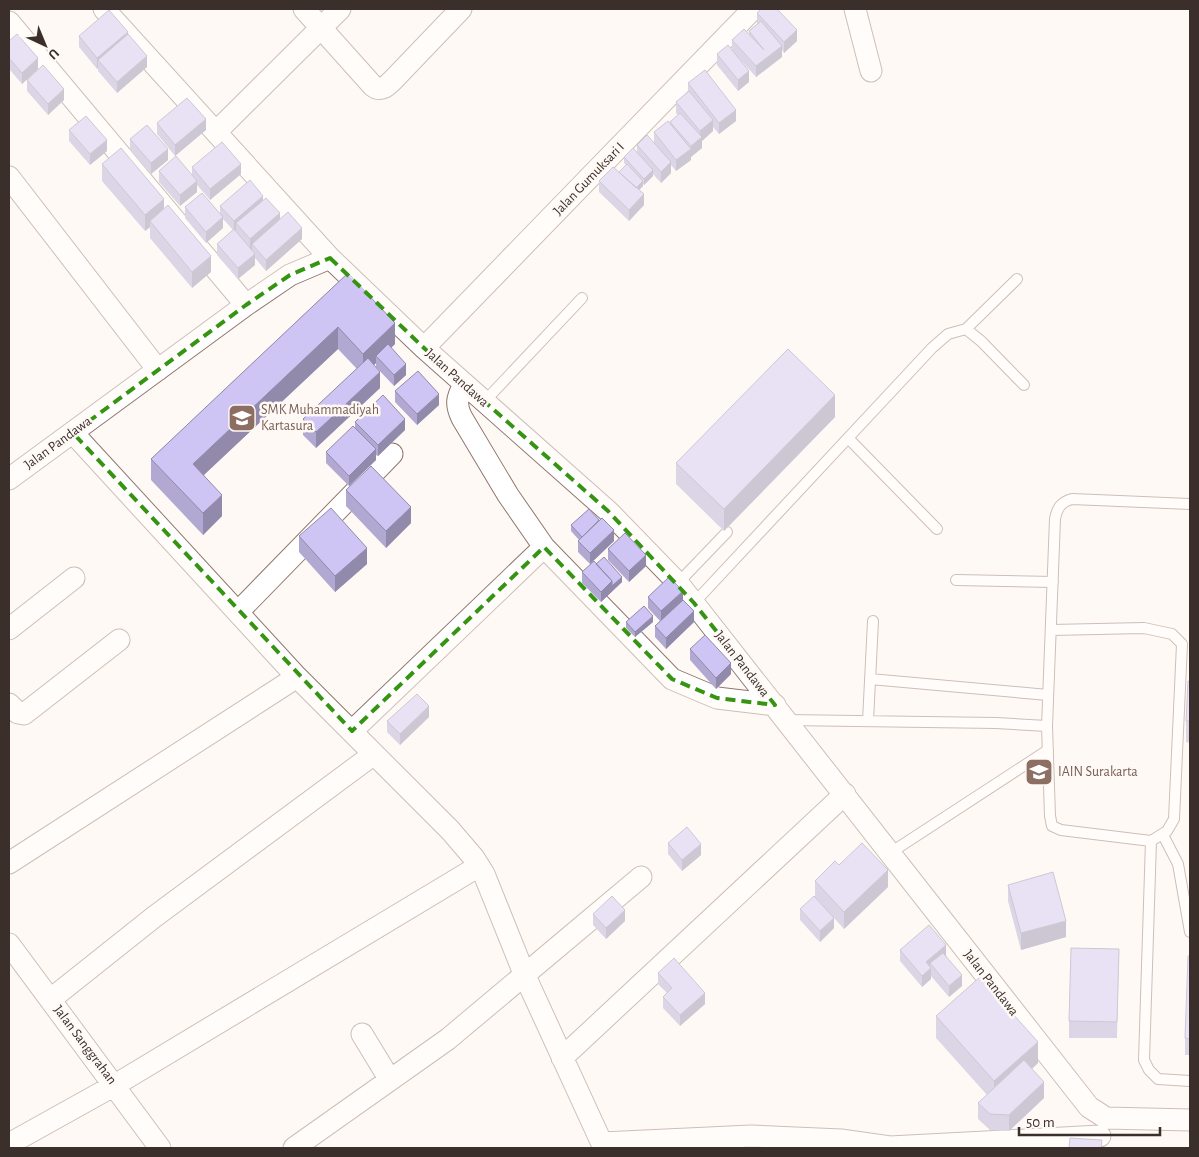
<svg xmlns="http://www.w3.org/2000/svg" width="1199" height="1157" viewBox="0 0 1199 1157" font-family="'Alegreya Sans',sans-serif">
	<style>
		.lines { fill: none; stroke-linecap: round; stroke-linejoin: round }
		.lane-casing { stroke: #91776d; stroke-width: 12 }
		.street-casing { stroke: #91776d; stroke-width: 23 }
		.lane { stroke: #fff; stroke-width: 10 }
		.street { stroke: #fff; stroke-width: 21 }
		.wall { fill: #b2a9d2 }
		.shaded-wall { fill: #918aab }
		.building { fill: #cfc5f4; stroke: #918aab }
		.marked { fill: none; stroke: #359412; stroke-width: 4; stroke-dasharray: 10 6; stroke-linejoin: round }
		.labels { text-anchor: middle; dominant-baseline: central; stroke-width: 5; stroke-linejoin: round; paint-order: stroke }
		.street-label { font-size: 14px; fill: #3a2f2a; stroke: #fff9f6 }
		.education-label { font-size: 14px; fill: #785e54; stroke: #fff9f6; text-anchor: start }
	</style>
	<rect width="100%" height="100%" fill="#fff9f6"/>
	<g class="lines">
		<defs>
			<path id="lane" d="M966 329 1017 279
				M484 402 582 298
				M848 438 937 529
				M1190 504 1072 499C1061 502 1057 508 1055 519L1047 726 1050 816 1052 826 1061 830 1151 841 1144 1060 1149 1070 1158 1079 1190 1081
				M956 580 1053 582
				M678 583 727 532
				M694 603 932 348 948 334 966 329 981 341 1024 385
				M1051 630 1144 628 1172 634 1182 644 1174 819 1167 831 1151 841
				M870 679 1048 695
				M787 720 996 723 1047 726
				M868 721 873 621
				M1163 835 1178 864 1190 932
				M890 853 1048 750"/>
			<path id="street" d="M104 9 330 258 424 348 608 511 678 583 1089 1107 1106 1118 1190 1120
				M304 9 373 86C381 92 387 86 393 80L461 9
				M855 9 871 71
				M9 22 246 305
				M217 131 340 9
				M9 177 158 370
				M424 348 753 9
				M73 433 297 677 450 830 474 858 484 874 525 976 604 1148
				M9 479 246 305 290 275 330 258
				M544 547 672 679 717 698 775 705
				M238 612 392 454
				M9 629 74 578
				M9 704 18 713 24 714 119 640
				M352 731 544 547 508 495 462 418C455 404 457 398 464 384
				M9 863 297 677
				M9 944 160 1148
				M51 999 154 917 374 754
				M362 1034 390 1080
				M562 1058 845 794
				M602 1143 751 1136 841 1140 890 1147 1100 1136
				M9 1144 115 1085 479 866
				M294 1148 448 1039 641 877"/>
		</defs>
		<use href="#lane" class="lane-casing"/>
		<use href="#street" class="street-casing"/>
		<use href="#lane" class="lane"/>
		<use href="#street" class="street"/>
	</g>
	<path class="wall" d="M757 13 797 41 784 53 782 50V57L756 77 737 56 749 82 738 91 717 65V54L732 50V40L749 34V31L757 24Z
		M128 35 147 67 117 93 98 71V68L97 69 79 47V36Z
		M9 41 38 69 22 84 9 69Z
		M27 80 64 100 48 115 27 91Z
		M688 83 736 121 719 134 713 127V131L702 141V148L691 157V156V160L676 171 671 165V173L661 183 653 174V176L644 185 643 184V186L639 190 644 205 629 221 599 192V181L619 172 626 165 624 163V157L637 152V145L654 143V132L670 123V122L678 115 676 113V102L688 92Z
		M157 123 206 130 175 156 157 134Z
		M69 130 107 151 90 165 69 141Z
		M130 139 168 160 151 174 130 150Z
		M102 164 164 209 211 272 192 288 150 238V227L145 231 102 181Z
		M192 167 241 174 210 200 197 185V192L180 206 159 182V171L192 174Z
		M263 200 280 219 302 239 266 271 255 258V265L238 279 217 255V244L233 230 223 219V228L206 243 185 218V207L220 214V206Z
		M348 273 395 344 391 348 406 375 394 386 376 367V363L374 365 380 388 316 448 303 435V419L357 369 338 349 204 475 222 516 203 535 151 480V459Z
		M395 391 439 405 417 425 395 402Z
		M835 417 724 531 676 484V463Z
		M355 422 405 430 378 456 376 455V460L349 486 326 463V452L355 428Z
		M346 490 411 523 386 548 346 506Z
		M571 525 614 541 590 564 578 552V541L579 540 571 531Z
		M299 536 367 564 335 592 299 552Z
		M608 549 646 566 629 582 608 560Z
		M596 564 622 582 601 602 582 583V572Z
		M648 597 683 600 694 622 666 649 655 637V626L660 621 648 608Z
		M626 622H653L635 637 626 628Z
		M690 649 731 674 716 689 690 660Z
		M1190 681V743L1186 742V721Z
		M429 717 400 745 387 732V721Z
		M668 843 701 855 682 871 668 854Z
		M839 865 888 887 844 929 834 918V928L820 942 800 920V909L815 896V881Z
		M1008 885 1066 937 1021 950 1008 901Z
		M593 914 625 921 606 939 593 925Z
		M1119 949 1117 1038H1069V1021Z
		M900 950 946 955 962 986 949 997 931 976V979L922 987 900 961Z
		M1190 956V1055H1185V1038Z
		M658 973 705 1004 680 1026 663 1008V997L667 993 658 984Z
		M936 1016 1038 1063 1032 1069 1044 1098 1009 1131 990 1130 978 1119V1103L987 1095 936 1038Z"/>
	<path class="shaded-wall" d="M797 30V41L784 53V42Z
		M128 32V43L98 60V68L97 69V58Z
		M782 46V57L756 77V66Z
		M147 56V67L117 93V82Z
		M38 58V69L22 84V73Z
		M749 71V82L738 91V80Z
		M64 89V100L48 115V104Z
		M736 110V121L719 134V123Z
		M206 119V130L175 156V145Z
		M713 120V131L702 141V148L691 157V146L700 138V131Z
		M107 140V151L90 165V154Z
		M168 149V160L151 174V163Z
		M691 149V160L676 171V160Z
		M671 162V173L661 183V172Z
		M241 164V174L210 200V189Z
		M653 170V176L644 185V179Z
		M197 181V192L180 206V195Z
		M643 181V186L635 194V189Z
		M644 194V205L629 221V210Z
		M263 196V207L236 223V230L234 232V221Z
		M164 199V216L150 221V227L145 231V215Z
		M280 213V224L252 244V249L250 250V239Z
		M223 217V228L206 243V232Z
		M302 228V239L266 271V260Z
		M255 254V265L238 279V268Z
		M211 256V272L192 288V272Z
		M395 323V344L379 359 376 356V363L363 375V354Z
		M338 327V349L193 485V464Z
		M406 364V375L394 386V375Z
		M380 372V388L316 448V432Z
		M439 394V405L417 425V414Z
		M835 395V417L724 531V509Z
		M405 419V430L378 456V445Z
		M376 449V460L349 486V476Z
		M222 495V516L203 535V513Z
		M411 507V523L386 548V531Z
		M614 530V541L590 564V553Z
		M367 548V564L335 592V576Z
		M646 555V566L629 582V571Z
		M622 577V582L601 602V592L612 581Z
		M683 591V602L661 622V611Z
		M694 611V622L666 649V638Z
		M653 616V622L635 637V632Z
		M731 663V674L716 689V678Z
		M429 706V717L400 745V734Z
		M701 844V855L682 871V860Z
		M888 870V887L844 929V912Z
		M625 910V921L606 939V928Z
		M834 918V928L820 942V931Z
		M1066 921V937L1021 950V933Z
		M946 945V956L930 963V969L931 968V979L922 987V976L926 962Z
		M962 975V986L949 997V986Z
		M705 993V1004L680 1026V1015Z
		M1038 1042V1063L994 1103V1081Z
		M1044 1082V1098L1009 1131V1115Z"/>
	<path class="building" d="M761 9H777L797 30 784 42 757 13Z
		M109 10 128 32 97 58 79 36Z
		M761 21 782 46 756 66 732 40 744 29 764 50 749 31Z
		M17 34 38 58 22 73 9 58V41Z
		M128 34 147 56 117 82 98 60Z
		M728 45 749 71 738 80 717 54Z
		M43 65 64 89 48 104 27 80Z
		M705 70 736 110 719 123 688 83Z
		M689 91 713 120 700 131 676 102Z
		M187 98 206 119 175 145 157 123Z
		M680 113 702 137 691 146 670 122Z
		M86 116 107 140 90 154 69 130Z
		M668 121 691 149 676 160 654 132Z
		M147 125 168 149 151 163 130 139Z
		M647 135 671 162 661 172 637 145Z
		M222 142 241 164 210 189 192 167Z
		M121 148 164 199 145 215 102 164Z
		M633 148 653 170 644 179 624 157Z
		M176 156 197 181 180 195 159 171Z
		M627 164 643 181 636 188 619 172Z
		M613 167 644 194 629 210 599 181Z
		M250 180 263 196 234 221 220 206Z
		M202 193 223 217 206 232 185 207Z
		M266 198 280 213 250 239 236 223Z
		M168 205 211 256 192 272 150 221Z
		M288 212 302 228 266 260 252 244Z
		M234 229 255 254 238 268 217 244Z
		M348 273 395 323 363 354 338 327 193 464 222 495 203 513 151 459Z
		M388 344 406 364 394 375 376 356Z
		M788 349 835 395 724 509 676 463Z
		M368 358 380 372 316 432 303 419Z
		M418 371 439 394 417 414 395 391Z
		M383 395 405 419 378 445 355 422Z
		M353 426 376 449 349 476 326 452Z
		M371 466 411 507 386 531 346 490Z
		M331 508 367 548 335 576 299 536Z
		M589 509 599 520 582 537 571 525Z
		M602 518 614 530 590 553 578 541Z
		M625 533 646 555 629 571 608 549Z
		M604 557 622 577 612 586V581L596 564Z
		M594 561 612 581 601 592 582 572Z
		M669 577 683 591 661 611 648 597Z
		M683 600 694 611 666 638 655 626Z
		M644 606 653 616 635 632 626 622Z
		M705 635 731 663 716 678 690 649Z
		M1188 681H1190V721H1186Z
		M417 694 429 706 400 734 387 721Z
		M687 827 701 844 682 860 668 843Z
		M862 843 888 870 844 912 815 881 835 861 839 865Z
		M1053 872 1066 921 1021 933 1008 885Z
		M612 896 625 910 606 928 593 914Z
		M814 896 834 918 820 931 800 909Z
		M929 925 946 945 926 962 931 968 922 976 900 950Z
		M1071 948 1119 949 1117 1022 1069 1021Z
		M943 953 962 975 949 986 930 963Z
		M1188 956H1190V1039L1185 1038Z
		M674 958 705 993 680 1015 663 997 672 988 658 973Z
		M980 977 1038 1042 994 1081 936 1016Z
		M1024 1060 1044 1082 1009 1115 990 1114 978 1103Z
		M1070 1138 1102 1140 1101 1148H1069Z"/>
	<path d="M0 0H1199V1157H0ZM330 258 424 348 608 511 694 603 775 705 717 698 672 679 544 547 352 731 73 433 246 305 290 275Z" fill="#fff9f6" fill-opacity=".55" fill-rule="evenodd"/>
	<path class="marked" d="M330 258 424 348 608 511 694 603 775 705 717 698 672 679 544 547 352 731 73 433 246 305 290 275Z"/>
	<defs>
		<symbol id="school-square" viewBox="-11 -11 22 22"><rect x="-9" y="-9" width="18" height="18" rx="4" fill="#8d6e63" stroke="#fff9f6"/><path d="M0-5L7-2L0 1L-7-2ZM-4 1L0 2.5L4 1V4Q0 6-4 4Z" fill="#fff"/></symbol>
		<symbol id="university-square" viewBox="-11 -11 22 22"><rect x="-9" y="-9" width="18" height="18" rx="4" fill="#8d6e63" stroke="#fff9f6"/><path d="M0-5L7-2L0 1L-7-2ZM-4 1L0 2.5L4 1V4Q0 6-4 4Z" fill="#fff"/></symbol>
	</defs>
	<g fill-rule="evenodd">
		<use href="#school-square" x="226" y="402" width="32" height="32"/>
		<use href="#university-square" x="1023" y="756" width="32" height="32"/>
	</g>
	<g class="labels">
		<g class="street-label">
			<text transform="translate(589 179) rotate(-46)">Jalan Gumuksari I</text>
			<text transform="translate(457 378) rotate(42)">Jalan Pandawa</text>
			<text transform="translate(58 443) rotate(-36)">Jalan Pandawa</text>
			<text transform="translate(742 664) rotate(52)">Jalan Pandawa</text>
			<text transform="translate(991 983) rotate(52)">Jalan Pandawa</text>
			<text transform="translate(85 1045) rotate(53)">Jalan Sanggrahan</text>
		</g>
		<g class="education-label">
			<text x="261" y="410">SMK Muhammadiyah<tspan x="261" dy="16">Kartasura</tspan></text>
			<text x="1058" y="772">IAIN Surakarta</text>
		</g>
	</g>
	<rect width="1199" height="1157" fill="none" stroke="#3a2f2a" stroke-width="20"/>
	<g transform="translate(45 45) rotate(136)" stroke="#fff9f6" stroke-width="4" paint-order="stroke">
	<path d="M0-4L9 19L0 12L-9 19Z" fill="#3a2f2a"/>
	<text y="-8" font-size="14" font-weight="bold" text-anchor="middle" fill="#3a2f2a">U</text>
	</g>
	<path d="M1019 1127v8h141v-8" fill="none" stroke="#3a2f2a" stroke-width="2.5"/>
	<text x="1026" y="1127" font-size="15" fill="#3a2f2a" stroke="#fff9f6" stroke-width="4" paint-order="stroke">50 m</text>
</svg>
